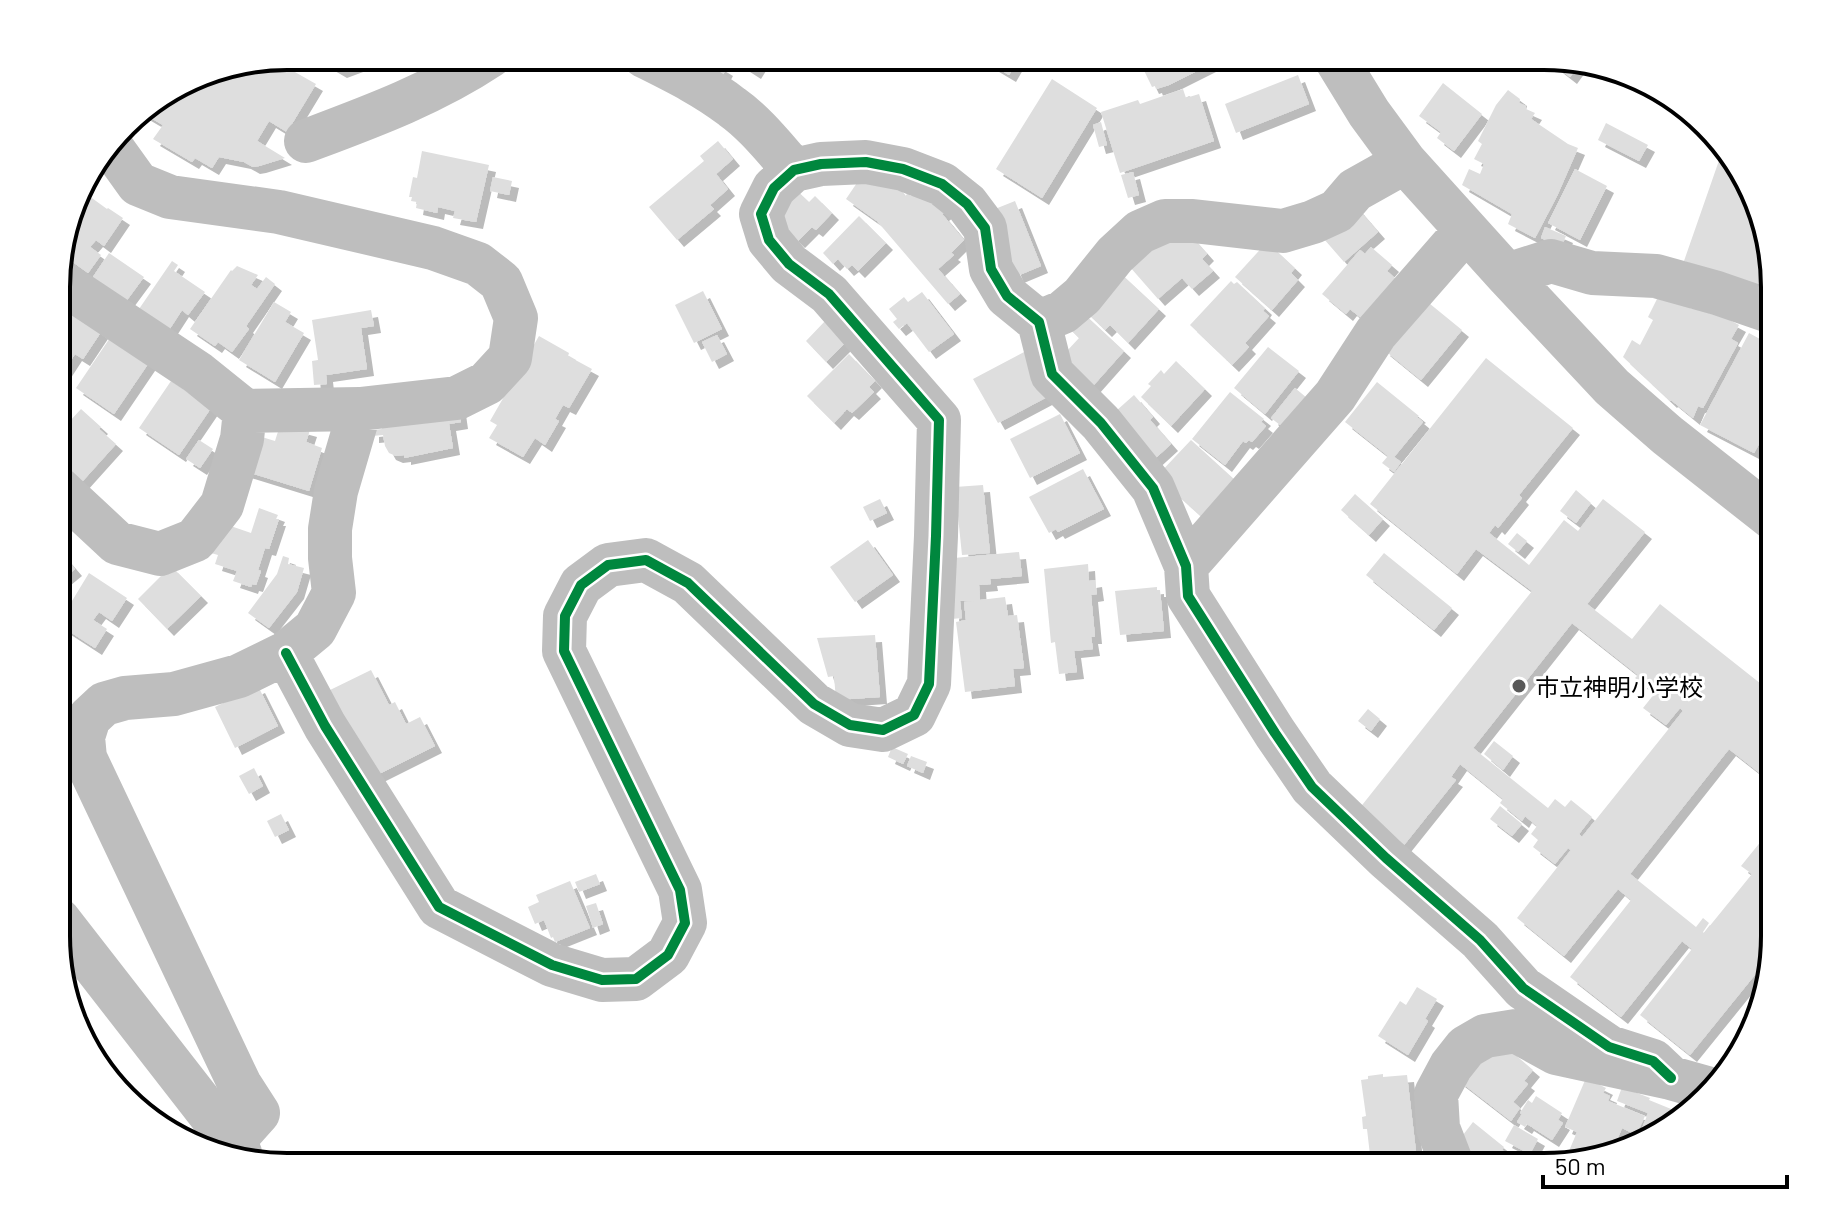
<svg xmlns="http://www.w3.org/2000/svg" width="1831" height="1223" viewBox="0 0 1831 1223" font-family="Barlow,'Noto Sans JP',sans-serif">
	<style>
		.building { fill: #dedede; fill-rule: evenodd; filter: url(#shadow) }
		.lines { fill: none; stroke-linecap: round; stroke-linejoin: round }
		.minor { stroke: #bebebe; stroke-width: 44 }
		.cycleway-casing { stroke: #fff; stroke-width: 15 }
		.cycleway { stroke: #00873e; stroke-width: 10 }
		.poi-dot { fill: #595959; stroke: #fff; stroke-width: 3 }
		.labels { text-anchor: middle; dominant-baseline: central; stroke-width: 6; stroke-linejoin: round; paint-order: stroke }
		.poi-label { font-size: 24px; fill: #000; stroke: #fff; text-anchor: start }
		.rim { fill: none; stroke: #000; stroke-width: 4 }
	</style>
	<defs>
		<filter id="shadow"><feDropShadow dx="7" dy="7" stdDeviation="0" flood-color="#0004"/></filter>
	</defs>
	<rect width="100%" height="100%" fill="#fff"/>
	<path class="building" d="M314 56H375V58L340 71Z
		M651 56H721L716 63 726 69 720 80Z
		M729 56H764L754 72Z
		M977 56H1020L1009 75Z
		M1137 56H1241L1224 64 1221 59 1169 85 1156 89 1155 86 1152 87Z
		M1543 56H1545L1578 66 1570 77Z
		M272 59 316 84 287 132 269 121 257 141 285 158 259 166 253 167 244 162 219 157 212 168 195 158 192 162 153 139 163 125 139 111 199 73Z
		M1298 75 1309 104 1236 133 1225 104Z
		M1052 79 1097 108 1042 198 996 169Z
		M1443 83 1482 114 1454 151 1437 138 1441 132 1419 116Z
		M1183 89 1186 98 1199 94 1214 141 1120 173 1101 112 1138 100 1140 104Z
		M1508 90 1520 99 1519 103 1526 106V109L1535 113 1531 119 1568 144 1578 148 1557 196 1535 238 1508 224 1512 214 1462 185 1469 169 1480 174 1484 164 1474 159 1482 144 1478 141 1496 105Z
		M1101 122 1107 145 1099 147 1093 125Z
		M1606 123 1648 145 1639 161 1598 140Z
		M718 141 733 159 716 174 728 189 710 205 714 209 677 240 649 207 704 161 700 156Z
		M1723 149 1744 172 1771 262 1768 261 1758 288 1684 261Z
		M422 151 489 165 476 222 453 218 455 211 438 207 437 213 416 208 417 202 411 201 412 197H409L413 177 417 178Z
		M1575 169 1607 186 1580 240 1548 223Z
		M865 171 891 180 905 196 908 193 911 196 920 188 947 210 942 214 964 240 951 253 954 255 938 269 960 294 948 304 877 221 846 199Z
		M1133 172 1139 195 1128 198 1121 175Z
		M493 177 512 181 509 195 490 191Z
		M789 183 809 202 815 196 832 213 816 230 812 227 798 241 772 216Z
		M85 193 107 209 108 208 123 218 104 246 96 240 90 247 101 255 88 273 66 257 65 260 58 255 72 210Z
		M1015 201 1041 266 1017 276 990 211Z
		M1351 201 1378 232 1344 262 1317 231Z
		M859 216 886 243 858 271 852 265 847 269 838 259 833 264 823 253Z
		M1181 225 1207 254 1202 259 1213 271 1192 289 1182 278 1158 299 1123 259Z
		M1545 227 1566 236 1561 247 1541 238Z
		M1267 242 1295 268 1291 273 1298 280 1272 310 1235 277Z
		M1371 247 1392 265 1387 271 1400 283 1366 322 1350 309 1346 314 1322 294 1360 250 1365 254Z
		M109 253 144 277 127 300 125 298 122 301 91 280Z
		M172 261 178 265 174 271 205 292 188 315 182 310 169 330 139 309Z
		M237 266 258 275 251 285 257 289 266 277 275 284 246 326 249 329 232 352 218 342 215 346 190 329 231 270 232 271Z
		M1116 269 1159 309 1128 343 1110 325 1105 330 1081 307Z
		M1231 281 1234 284 1237 282 1265 308 1263 311 1269 316 1245 343 1249 347 1232 365 1190 325Z
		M703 291 722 329 694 343 675 305Z
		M922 292 954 334 929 352 907 323 899 329 893 322 897 319 889 309 904 297 908 302Z
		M1659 295 1677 301 1692 309 1695 306 1711 314 1713 311 1739 325 1731 339 1738 343 1703 408 1698 406 1693 418 1671 400 1670 401 1623 357 1632 340 1640 345 1653 320 1648 317Z
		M1424 299 1462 330 1421 380 1383 349Z
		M58 302 101 332 83 359 75 354 62 374 58 371Z
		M274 302 291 312 285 322 304 333 275 382 239 360Z
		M371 310 374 326 361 328 367 369 326 375 327 384 314 385 312 361 318 360 312 320Z
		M1080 310 1124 351 1084 396 1054 365 1079 338 1065 324Z
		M826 320 847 341 826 362 806 341Z
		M1749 333 1769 344 1775 335V415L1754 453 1700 425Z
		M112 335 150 361 114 414 76 388Z
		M717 335 727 354 712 362 702 342Z
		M539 336 569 353 568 356 592 369 569 408 563 405 555 419 559 421 545 445 535 438 523 457 489 438 497 425 490 421Z
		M1268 347 1299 371 1265 414 1234 388Z
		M1026 351 1049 396 998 423 973 379Z
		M849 354 875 381 869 387 874 392 852 413 847 409 834 423 807 396Z
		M1486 358 1573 428 1519 495 1522 498 1498 528 1495 525 1489 533 1529 565 1564 520 1578 531 1603 499 1645 532 1587 604 1632 639 1660 604 1775 695V746L1771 750 1775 753V785L1729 749 1630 874 1696 927 1703 918 1709 923 1703 932 1704 933 1752 874 1741 866 1775 824V950L1690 1055 1640 1015 1692 949 1682 941 1621 1017 1570 977 1631 900 1618 889 1564 956 1517 918 1571 850 1568 848 1555 864 1533 847 1538 840 1531 834 1537 826 1525 816 1522 821 1500 803 1503 799 1460 764 1451 777 1456 780 1404 845 1359 809 1532 591 1476 549 1457 574 1370 504ZM1572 623 1638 675 1635 678 1655 693 1643 708 1666 725 1680 708 1683 711 1582 837 1579 834 1592 817 1571 800 1565 807 1555 799 1548 808 1473 748Z
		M1176 361 1205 389 1171 426 1141 397 1151 386 1148 384 1161 370 1164 374Z
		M171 381 211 408 179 455 139 428Z
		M1377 382 1419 416 1417 417 1423 422 1394 457 1401 462 1394 472 1382 463 1388 456 1345 422Z
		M1295 388 1313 403 1289 432 1271 418Z
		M1230 392 1264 419 1261 422 1266 426 1252 442 1249 440 1246 443 1243 441 1225 465 1192 439Z
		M1134 395 1153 417 1150 420 1171 444 1148 465 1107 419Z
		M458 401 461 422 449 424 453 448 404 458V455L396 456 389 453 385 446 383 435 372 436V430L382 429 380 412Z
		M81 409 101 427 99 429 116 444 80 484 58 464V434Z
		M1060 414 1080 453 1030 478 1010 439Z
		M281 422 310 430 306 442 322 448 309 491 241 470 252 434 275 441Z
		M199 440 213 449 200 468 186 459Z
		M1191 440 1235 480 1202 517 1157 476Z
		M1083 469 1104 509 1058 532 1056 529 1049 533 1029 497Z
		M983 485 990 553 962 555 955 487Z
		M1576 490 1591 503 1576 523 1560 511Z
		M1355 494 1383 519 1369 535 1341 510Z
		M880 499 887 513 870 521 863 507Z
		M259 508 278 515 276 519H279L269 549 265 548 258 570 261 571 256 585 252 584 251 587 233 581 237 571 215 564 218 555 211 553 222 523 251 533Z
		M1517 533 1527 541 1518 552 1508 544Z
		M868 540 893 575 855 602 830 567Z
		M58 549 75 569 58 583Z
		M1019 552 1022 576 990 579 991 584 979 585 980 600 1005 597 1008 616 1017 615 1024 668 1013 669 1015 686 965 692 956 622 966 620 964 602 974 601H960L962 618 952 619 953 580H956L954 558Z
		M1384 553 1452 608 1434 630 1366 575Z
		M283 556 289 558 288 564 304 568 297 592 269 628 248 613 277 574Z
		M1088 564 1089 581 1095 580 1097 594 1091 595 1095 637H1091L1093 649 1074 651 1077 672 1059 674 1055 642 1051 643 1044 569Z
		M171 566 201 596 167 629 138 599Z
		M89 573 127 598 112 621 99 612 93 620 107 629 95 648 58 624Z
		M1157 587V590H1160L1164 631 1120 635 1115 591Z
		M875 635 880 697 836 700 834 676 828 677 817 638Z
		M371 670 389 705 395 702 406 724 420 717 435 746 371 778 328 691Z
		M258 686 278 726 235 748 215 707Z
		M1368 709 1380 719 1371 731 1358 721Z
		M1494 741 1513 756 1503 770 1484 754Z
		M892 747 908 754 903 764 888 757Z
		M911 756 927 762 923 773 907 766Z
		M254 768 263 786 249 794 239 776Z
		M1500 806 1522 824 1512 836 1490 819Z
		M281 814 289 830 275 837 267 821Z
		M596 874 600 884 579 892 575 882Z
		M570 881 590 928 555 942 553 937 551 938 544 920 535 924 528 907 539 902 536 895Z
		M596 903 603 924 593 928 586 906Z
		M1417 987 1437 999 1425 1019 1428 1021 1408 1055 1378 1036 1400 1001 1406 1005Z
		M1498 1040 1533 1070 1524 1081 1528 1084 1513 1102 1520 1108 1511 1121 1458 1080Z
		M1383 1074V1077L1407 1075 1417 1160 1371 1164 1367 1129H1363L1362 1117 1366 1116 1361 1080 1368 1079V1076Z
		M1586 1078 1606 1088 1603 1093 1610 1096 1608 1101 1645 1116 1636 1135 1622 1128 1617 1140 1622 1142 1619 1148 1583 1159 1569 1151 1577 1132 1565 1127Z
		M1622 1087 1650 1098 1649 1100 1676 1111 1669 1127 1659 1136 1652 1139 1640 1134 1648 1113 1617 1101Z
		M1536 1096 1562 1113 1558 1120 1563 1123 1552 1140 1527 1124 1525 1127 1517 1122 1522 1114 1520 1113 1528 1100 1532 1103Z
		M1473 1122 1504 1147 1502 1150 1510 1156 1502 1167H1474L1453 1148Z
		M1514 1125 1538 1139 1530 1154 1505 1141Z"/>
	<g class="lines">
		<path class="minor" d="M644 56C674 71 705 86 732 107 756 124 775 149 794 170
			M1334 56 1369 113 1405 162 1507 275 1612 387 1667 435 1775 520
			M306 141C370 117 433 94 490 56
			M1507 275 1551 261 1592 273 1656 276 1717 293 1775 313
			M58 280 198 373 245 411
			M1039 322 1063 312 1082 296 1115 255 1140 232 1165 221H1193L1283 231 1313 222 1337 211 1355 190 1405 162
			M58 488 117 543 160 554 195 540 222 505 242 439 245 411 360 409 457 398 487 383 510 358 516 318 501 282 478 264 433 248 279 212 170 197 138 184 110 145
			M1186 566 1335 396 1376 333 1466 230
			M286 653 325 726 439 907 552 965 602 980 636 979 668 955 685 923 680 890 564 651 565 616 581 585 608 565 646 560 688 583 814 704 850 725 883 730 914 715 929 684 936 536 939 420 829 294 789 264 769 240 761 214 774 188 794 170 821 164 866 162 903 169 942 184 967 204 985 228 991 269 1007 296 1039 322 1052 374 1101 423 1153 488 1186 566 1188 596 1275 733 1312 787 1386 858 1480 940 1523 988 1609 1047 1653 1061 1671 1078
			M58 919 240 1153
			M232 1142 258 1113 240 1085 85 758 83 737 89 718 104 704 125 698 174 694 239 676 286 653 315 629 334 593 330 558V529L336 491 360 409
			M1453 1167 1438 1128 1436 1094 1451 1066 1466 1047 1485 1036 1516 1031 1556 1053 1671 1078 1710 1089"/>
		<defs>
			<path id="cycleway" d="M286 653 325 726 439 907 552 965 602 980 636 979 668 955 685 923 680 890 564 651 565 616 581 585 608 565 646 560 688 583 814 704 850 725 883 730 914 715 929 684 936 536 939 420 829 294 789 264 769 240 761 214 774 188 794 170 821 164 866 162 903 169 942 184 967 204 985 228 991 269 1007 296 1039 322 1052 374 1101 423 1153 488 1186 566 1188 596 1275 733 1312 787 1386 858 1480 940 1523 988 1609 1047 1653 1061 1671 1078"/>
		</defs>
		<use href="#cycleway" class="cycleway-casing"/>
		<use href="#cycleway" class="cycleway"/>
	</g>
	<circle class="poi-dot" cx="1519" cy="686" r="8"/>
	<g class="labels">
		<g class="poi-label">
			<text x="1535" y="686">市立神明小学校</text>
		</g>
	</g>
	<path d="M0 0H1831V1223H0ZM287 70H1544A217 217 0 0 1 1761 287V936A217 217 0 0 1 1544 1153H287A217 217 0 0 1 70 936V287A217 217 0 0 1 287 70Z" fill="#fff" fill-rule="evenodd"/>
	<path class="rim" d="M287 70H1544A217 217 0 0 1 1761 287V936A217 217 0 0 1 1544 1153H287A217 217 0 0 1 70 936V287A217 217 0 0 1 287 70Z"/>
	<path d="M1543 1175v12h244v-12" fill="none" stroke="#000000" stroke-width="4"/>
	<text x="1555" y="1175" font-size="24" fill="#000000" stroke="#ffffff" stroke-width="6" paint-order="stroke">50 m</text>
</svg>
